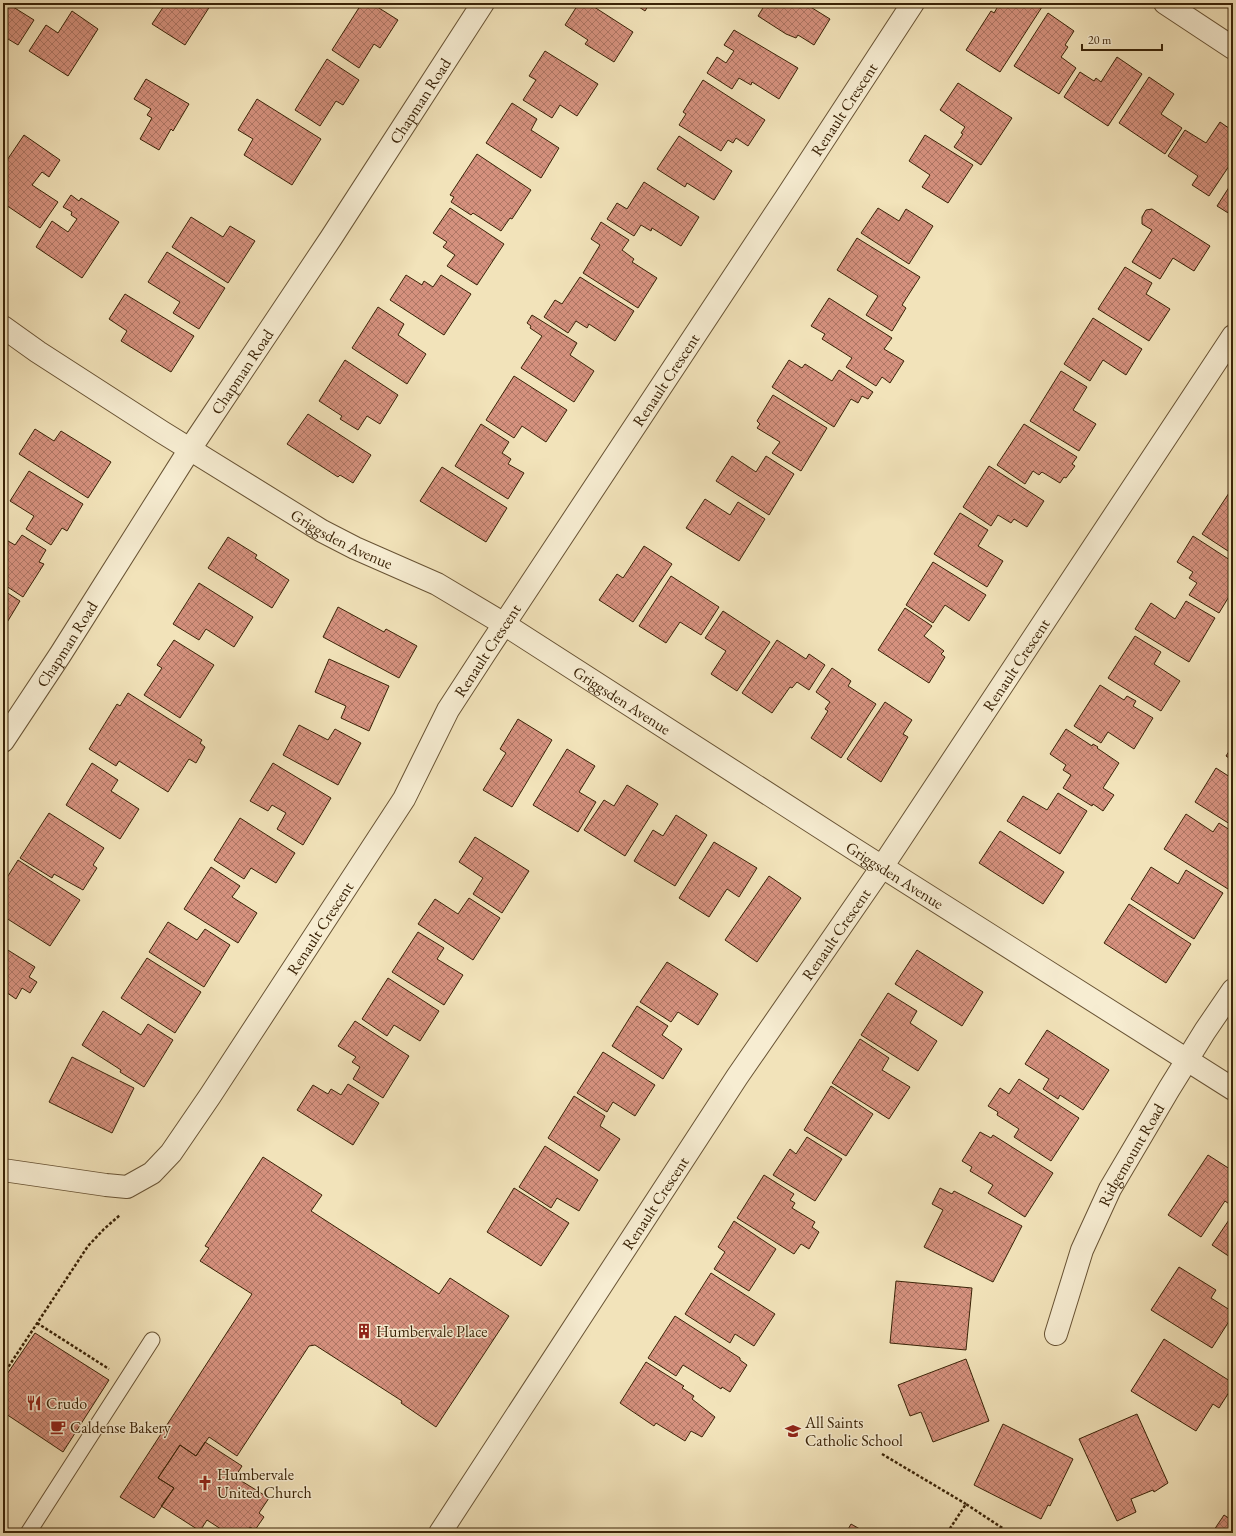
<svg xmlns="http://www.w3.org/2000/svg" width="1236" height="1536" viewBox="0 0 1236 1536" font-family="'EB Garamond',serif">
	<style>
		.building { fill: url(#building-cross-hatch); stroke: #3a2307 }
		.lines { fill: none; stroke-linecap: round; stroke-linejoin: round }
		.lane-casing { stroke: #685334; stroke-width: 17 }
		.street-casing { stroke: #685334; stroke-width: 24 }
		.path { stroke: #3a2307; stroke-width: 2.5; stroke-dasharray: 3 2; stroke-linecap: butt }
		.lane { stroke: #f7edd2; stroke-width: 15 }
		.street { stroke: #f7edd2; stroke-width: 22 }
		.labels { text-anchor: middle; dominant-baseline: central; stroke-width: 3; stroke-linejoin: round; paint-order: stroke }
		.street-label { font-size: 16px; fill: #3a2307; stroke: #f7edd2 }
		.poi-label { font-size: 16px; fill: #3a2307; stroke: #f7edd2; text-anchor: start }
	</style>
	<defs>
		<pattern id="building-cross-hatch" width="8" height="8" patternUnits="userSpaceOnUse"><rect width="8" height="8" fill="#d5917e"/><path d="M0 0l8 8M0 8l8-8" fill="none" stroke="#ae7665"/></pattern>
	</defs>
	<rect width="100%" height="100%" fill="#f2e3ba"/>
	<filter id="stains"><feTurbulence type="fractalNoise" baseFrequency=".005" numOctaves="4"/><feColorMatrix values="0 0 0 0 .2 0 0 0 0 .09 0 0 0 0 .02 0 0 0 .5 -.17"/></filter>
	<radialGradient id="worn" r=".72"><stop offset=".6" stop-color="#630" stop-opacity="0"/><stop offset="1" stop-color="#630" stop-opacity=".3"/></radialGradient>
	<path class="building" d="M3 3H11L10 5 34 20 18 45 3 36Z
		M166 3H212L185 45 152 24Z
		M362 3H371L398 20 380 48 374 44 359 68 332 50Z
		M579 3H588L633 32 614 62 585 44 588 40 565 25Z
		M633 3H650L645 11Z
		M766 3H804L830 19 814 45 798 35 796 38 786 34 758 16Z
		M1000 3H1037L1042 7 1000 72 966 50 991 11 994 13Z
		M72 11 98 29 68 76 29 51 46 25 58 33Z
		M1048 13 1074 31 1065 45 1068 47 1061 57 1076 68 1059 94 1014 66Z
		M734 30 798 68 779 99 752 82 751 85 739 78 732 89 707 73 717 57 726 63 734 51 724 45Z
		M545 51 598 84 577 116 560 105 552 118 523 100 536 80 529 76Z
		M1117 57 1142 74 1108 126 1064 97 1080 72 1094 81 1096 78 1101 82Z
		M327 59 359 80 343 105 336 101 320 126 295 110Z
		M1149 77 1174 94 1161 114 1182 128 1165 154 1119 123Z
		M146 79 189 104 173 131 171 129 159 150 140 139 152 118 147 115 151 109 134 99Z
		M703 80 765 120 748 146 736 138 733 143 728 140 721 151 679 125 686 114 683 112Z
		M958 83 1012 118 981 165 954 147 963 134 961 133 965 127 940 110Z
		M257 99 321 139 292 185 244 155 253 139 238 130Z
		M512 103 537 119 531 130 559 148 541 178 486 143Z
		M1220 122 1233 131V160L1209 196 1192 185 1198 176 1168 156 1185 130 1206 143Z
		M24 135 60 160 49 177 42 172 32 185 58 202 40 228 3 203V166Z
		M925 135 973 165 948 203 922 187 930 175 909 161Z
		M679 136 732 171 714 200 687 183 685 187 657 169Z
		M477 154 531 190 512 219 510 218 501 231 473 213 471 215 451 202 454 197 450 195Z
		M1233 181V216L1217 206Z
		M644 182 699 217 681 246 652 228 651 231 641 225 634 236 607 219 617 203 627 209Z
		M71 195 79 201 81 198 119 222 82 278 36 247 52 221 68 232 77 219 71 215 72 212 63 207Z
		M450 208 504 244 477 285 447 266 455 255 443 247 447 242 433 233Z
		M878 208 899 221 906 209 933 226 909 264 861 233Z
		M1152 209 1210 246 1194 271 1173 258 1160 279 1132 262 1152 230 1142 224V217L1146 210Z
		M191 217 223 237 230 226 255 241 228 283 172 247Z
		M601 222 629 240 622 250 634 259 632 262 657 278 638 308 583 273 600 245 591 239Z
		M857 238 920 277 902 305 906 308 892 331 866 315 878 296 837 270Z
		M167 252 225 288 199 329 173 313 180 302 148 282Z
		M1125 267 1152 283 1146 294 1170 309 1149 341 1098 309Z
		M406 275 422 285 424 281 433 287 441 275 471 294 444 335 390 300Z
		M580 277 634 311 615 341 589 324 587 328 576 321 568 333 544 317 555 300 562 304Z
		M125 294 194 336 171 372 121 341 127 331 109 319Z
		M829 298 892 338 884 349 904 361 890 383 882 377 876 386 846 367 852 358 822 339 825 334 811 326Z
		M378 307 404 324 398 335 426 354 407 384 352 348Z
		M532 315 577 343 570 355 594 371 574 402 521 368 542 336 530 328 531 326 527 323Z
		M1093 318 1142 349 1126 375 1103 360 1090 381 1064 364Z
		M345 360 398 395 380 424 367 416 358 430 340 419 342 416 319 401Z
		M789 360 802 368 805 364 832 381 839 370 873 392 868 399 862 396 858 403 851 399 834 427 772 387Z
		M1061 371 1087 387 1073 410 1096 424 1079 451 1030 421Z
		M514 376 567 410 546 442 522 426 514 438 486 420Z
		M773 395 827 428 801 471 772 453 780 442 757 428 760 424 757 421Z
		M308 414 371 455 353 483 340 475 338 477 287 444Z
		M481 424 509 442 502 453 511 459 508 464 524 473 508 499 455 466Z
		M1024 424 1077 457 1072 464 1075 466 1066 478 1064 477 1060 483 1042 472 1039 475 1033 471 1025 484 997 465Z
		M35 429 54 441 61 431 111 462 88 498 19 454Z
		M732 456 756 472 766 456 794 474 769 515 716 481Z
		M989 466 1044 501 1027 527 1014 519 1011 523 998 515 991 526 963 507Z
		M442 467 507 508 486 542 420 501Z
		M29 471 83 504 67 531 62 528 51 545 26 529 34 516 10 501Z
		M1229 493 1233 496V544L1228 551 1202 534Z
		M705 499 730 515 738 502 765 519 739 561 686 528Z
		M960 513 988 530 978 546 1003 561 987 587 934 554Z
		M22 535 46 550 39 562 44 564 23 597 3 584V538L15 545Z
		M1193 536 1233 562V590L1219 613 1189 595 1197 583 1189 578 1193 572 1177 562Z
		M228 537 257 555 255 558 289 580 272 608 208 568Z
		M644 546 672 564 633 622 599 600 617 574 623 578Z
		M933 562 986 595 969 621 945 605 933 623 906 605Z
		M671 576 719 607 701 635 680 622 666 643 639 626Z
		M199 583 253 617 234 647 206 629 199 640 173 624Z
		M3 590 20 601 3 629Z
		M1186 601 1215 618 1189 662 1135 629 1151 603 1175 619Z
		M338 607 384 632 386 629 417 646 399 678 323 637Z
		M905 608 932 626 924 636 944 651 941 654 945 657 929 683 878 650Z
		M723 611 770 642 737 691 711 674 726 651 705 638Z
		M1135 636 1161 652 1154 664 1180 681 1161 711 1108 678Z
		M174 640 214 665 180 718 144 695 162 668 157 665Z
		M777 640 806 659 809 654 825 665 809 690 797 682 792 688 790 687 772 713 742 693Z
		M329 659 389 686 369 731 341 718 346 706 315 692Z
		M832 668 851 681 848 686 876 704 841 758 811 738 828 711 825 709 830 702 816 692Z
		M1100 685 1124 700 1127 696 1136 701 1133 706 1153 718 1134 749 1108 732 1101 743 1074 726Z
		M128 693 202 740 200 743 205 747 196 763 189 759 168 792 119 761 116 766 89 749 117 704 120 706Z
		M885 702 912 720 903 734 908 737 881 782 847 759Z
		M518 719 552 740 512 807 483 790 506 753 500 749Z
		M299 725 328 740 335 729 361 743 338 785 283 755Z
		M1066 729 1092 746 1093 744 1098 747 1097 748 1119 763 1103 788 1114 795 1103 811 1093 804 1092 806 1063 788 1071 775 1063 770 1066 765 1050 754Z
		M1233 745V761L1226 756Z
		M567 749 595 766 579 792 596 802 578 832 533 805Z
		M92 763 118 780 111 791 139 809 120 839 66 805Z
		M273 763 331 798 303 845 277 829 286 813 272 805 268 811 250 801Z
		M1216 768 1233 779V826L1195 802Z
		M627 785 658 804 625 856 584 830 604 800 614 806Z
		M1058 793 1087 811 1060 854 1007 821 1023 796 1047 810Z
		M49 813 104 848 93 865 97 868 83 890 54 874 52 878 20 858Z
		M1186 814 1213 832 1219 823 1233 832V880L1228 889 1164 849Z
		M676 815 707 835 675 886 634 861 653 830 663 836Z
		M240 818 295 853 276 883 251 868 244 879 214 860Z
		M1000 831 1064 872 1043 904 979 863Z
		M475 837 529 871 502 913 473 894 483 878 459 862Z
		M714 842 757 868 739 897 727 889 709 917 679 898Z
		M18 860 80 900 50 946 3 916V884Z
		M211 867 240 886 232 897 257 913 238 943 184 909Z
		M1151 867 1178 884 1186 870 1223 893 1194 939 1131 899Z
		M769 876 801 898 757 962 725 940Z
		M469 898 500 918 473 960 418 924 435 899 458 914Z
		M1129 904 1191 944 1166 983 1104 943Z
		M168 922 197 940 205 929 230 945 204 987 149 952Z
		M418 932 444 948 437 959 463 975 444 1005 392 972Z
		M3 947 35 967 29 977 37 982 30 993 22 988 16 999 3 990Z
		M917 950 983 992 962 1026 895 984Z
		M147 958 201 992 175 1033 121 998Z
		M667 962 718 994 698 1025 678 1012 671 1022 640 1002Z
		M388 978 439 1011 420 1041 394 1025 387 1036 362 1019Z
		M888 993 917 1011 910 1023 937 1041 918 1071 861 1035Z
		M637 1006 668 1026 662 1035 682 1049 663 1079 612 1046Z
		M103 1011 141 1035 148 1024 173 1040 144 1087 120 1072 121 1070 82 1045Z
		M355 1021 409 1056 383 1098 353 1079 360 1067 352 1062 356 1057 338 1046Z
		M1047 1030 1109 1070 1083 1110 1060 1095 1058 1099 1043 1089 1049 1079 1025 1064Z
		M860 1039 889 1058 882 1070 910 1087 889 1119 832 1083Z
		M603 1052 655 1085 635 1116 613 1102 607 1112 577 1093Z
		M72 1057 134 1088 112 1133 49 1102Z
		M1019 1079 1079 1118 1051 1161 1014 1137 1019 1129 997 1115 998 1112 988 1106 1000 1088 1009 1094Z
		M348 1084 379 1103 353 1145 297 1110 313 1085 328 1094 331 1089 341 1095Z
		M831 1086 873 1114 846 1156 804 1130Z
		M574 1096 605 1116 600 1126 620 1139 599 1171 548 1138Z
		M980 1132 991 1138 993 1135 1053 1173 1025 1217 988 1193 993 1185 970 1171 972 1167 962 1161Z
		M807 1137 842 1159 815 1201 773 1175 790 1149 796 1154Z
		M545 1146 598 1180 579 1211 557 1198 551 1208 519 1187Z
		M1208 1155 1233 1171V1204L1232 1206 1225 1201 1201 1237 1168 1215Z
		M263 1157 322 1195 311 1211 439 1294 450 1278 509 1316 436 1427 401 1403 402 1401 315 1345 309 1346 237 1456 209 1437 196 1456 180 1445 158 1478 174 1488 154 1518 120 1497 252 1294 200 1261 209 1248 205 1246Z
		M764 1175 794 1194 790 1200 795 1203 792 1208 815 1222 812 1227 819 1232 809 1249 801 1244 794 1254 737 1218Z
		M514 1188 569 1223 541 1266 487 1232Z
		M940 1188 952 1194 954 1191 1022 1226 993 1282 924 1247 943 1210 932 1204Z
		M1233 1214V1259L1212 1245Z
		M734 1221 776 1249 749 1291 714 1269 725 1252 718 1247Z
		M1179 1267 1216 1290 1211 1298 1233 1312V1315L1212 1348 1151 1310Z
		M711 1273 775 1314 754 1346 735 1334 730 1343 685 1314Z
		M896 1281 972 1288 966 1350 890 1343Z
		M675 1316 740 1358V1360L747 1365 730 1392 722 1387 721 1389 683 1365 676 1376 648 1358Z
		M35 1333 109 1380 63 1452 3 1412V1380Z
		M1164 1339 1233 1383V1386L1219 1408 1213 1404 1196 1431 1131 1391Z
		M966 1359 989 1421 933 1442 921 1412 910 1416 898 1385Z
		M646 1362 684 1386 682 1388 694 1396 692 1399 715 1417 702 1437 691 1431 685 1441 656 1423 654 1426 620 1403Z
		M1137 1414 1168 1483 1154 1492 1153 1490 1131 1499 1136 1512 1117 1521 1079 1439Z
		M1003 1424 1073 1459 1050 1506 1048 1505 1041 1519 974 1485Z
		M205 1442 242 1466 235 1477 269 1498 259 1513 264 1517 255 1530 250 1527 247 1533H227L207 1520 200 1531 161 1506 174 1488 158 1478 180 1445 196 1456Z
		M1224 1515 1233 1521V1533H1212Z
		M851 1524 867 1533H846Z"/>
	<g class="lines">
		<defs>
			<path id="lane" d="M28 1533 152 1340"/>
			<g id="street">
				<path d="M1165 3 1233 48"/>
				<path id="s1" d="M3 327 38 352 162 432 322 531 355 548 437 584 504 624 854 849 1233 1089"/>
				<path id="s2" d="M3 741 60 655 190 449 331 238 483 3"/>
				<path id="s3" d="M3 1170 106 1185 127 1187 152 1173 171 1153 210 1096 404 799 448 710 485 653 785 199 913 3"/>
				<path id="s4" d="M1056 1334 1082 1250 1110 1189 1169 1089 1205 1031 1233 990"/>
				<path id="s5" d="M440 1533 737 1077 882 867 1233 336"/>
			</g>
		</defs>
		<use href="#lane" class="lane-casing"/>
		<use href="#street" class="street-casing"/>
		<path class="path" d="M37 1323 109 1369
			M3 1375 88 1246 104 1229 120 1215
			M882 1454 966 1504
			M947 1533 966 1504 1010 1533"/>
		<use href="#lane" class="lane"/>
		<use href="#street" class="street"/>
	</g>
	<defs>
		<symbol id="building-bare" viewBox="-9 -9 18 18"><path d="M-4-6H4V6H1V3H-1V6H-4ZM-2.5-4.3h1.7v1.8h-1.7ZM.8-4.3h1.7v1.8H.8ZM-2.5-1h1.7V.8h-1.7ZM.8-1h1.7V.8H.8Z" fill="#8f2418" stroke="#f7edd2" stroke-width="2.5" paint-order="stroke"/></symbol>
		<symbol id="restaurant-bare" viewBox="-9 -9 18 18"><path d="M-5-6h1v4h1v-4h1v4h1v-4h1v5L-1.5 .5V6h-2V.5L-5-1ZM5-6V6H3V1.5H1.5Q1.5-4 5-6Z" fill="#8f2418" stroke="#f7edd2" stroke-width="2.5" paint-order="stroke"/></symbol>
		<symbol id="cafe-bare" viewBox="-9 -9 18 18"><path d="M-5.5-4.5H6V0H3Q3 3.5 0 3.5H-2.5Q-5.5 3.5-5.5 0ZM3-3.2v2h1.7v-2ZM-6 4.5H4V6H-6Z" fill="#8f2418" stroke="#f7edd2" stroke-width="2.5" paint-order="stroke"/></symbol>
		<symbol id="school-bare" viewBox="-9 -9 18 18"><path d="M0-5L7-2L0 1L-7-2ZM-4 1L0 2.5L4 1V4Q0 6-4 4Z" fill="#8f2418" stroke="#f7edd2" stroke-width="2.5" paint-order="stroke"/></symbol>
		<symbol id="church-bare" viewBox="-9 -9 18 18"><path d="M-1.2-6h2.4v3.5h3.3v2.4h-3.3V6h-2.4V-.1h-3.3v-2.4h3.3Z" fill="#8f2418" stroke="#f7edd2" stroke-width="2.5" paint-order="stroke"/></symbol>
	</defs>
	<g fill-rule="evenodd">
		<use href="#building-bare" x="353" y="1320" width="22" height="22"/>
		<use href="#restaurant-bare" x="23" y="1392" width="22" height="22"/>
		<use href="#cafe-bare" x="47" y="1416" width="22" height="22"/>
		<use href="#school-bare" x="782" y="1420" width="22" height="22"/>
		<use href="#church-bare" x="194" y="1472" width="22" height="22"/>
	</g>
	<g class="labels">
		<g class="street-label">
			<text stroke="none"><textPath href="#s2" startOffset="764">Chapman Road</textPath></text>
			<text stroke="none"><textPath href="#s3" startOffset="1424">Renault Crescent</textPath></text>
			<text stroke="none"><textPath href="#s2" startOffset="440">Chapman Road</textPath></text>
			<text stroke="none"><textPath href="#s3" startOffset="1100">Renault Crescent</textPath></text>
			<text stroke="none"><textPath href="#s1" startOffset="400">Griggsden Avenue</textPath></text>
			<text stroke="none"><textPath href="#s2" startOffset="116">Chapman Road</textPath></text>
			<text stroke="none"><textPath href="#s3" startOffset="776">Renault Crescent</textPath></text>
			<text stroke="none"><textPath href="#s5" startOffset="1042">Renault Crescent</textPath></text>
			<text stroke="none"><textPath href="#s1" startOffset="724">Griggsden Avenue</textPath></text>
			<text stroke="none"><textPath href="#s1" startOffset="1048">Griggsden Avenue</textPath></text>
			<text stroke="none"><textPath href="#s3" startOffset="451">Renault Crescent</textPath></text>
			<text stroke="none"><textPath href="#s5" startOffset="718">Renault Crescent</textPath></text>
			<text stroke="none"><textPath href="#s4" startOffset="195">Ridgemount Road</textPath></text>
			<text stroke="none"><textPath href="#s5" startOffset="394">Renault Crescent</textPath></text>
		</g>
		<g class="poi-label">
			<text x="376" y="1331">Humbervale Place</text>
			<text x="46" y="1403">Crudo</text>
			<text x="805" y="1422">All Saints<tspan x="805" dy="18">Catholic School</tspan></text>
			<text x="70" y="1427">Caldense Bakery</text>
			<text x="217" y="1474">Humbervale<tspan x="217" dy="18">United Church</tspan></text>
		</g>
	</g>
	<rect width="1236" height="1536" fill="none" stroke="#f2e3ba" stroke-width="16"/>
	<rect x="4" y="4" width="1228" height="1528" fill="none" stroke="#3a2307" stroke-width="2"/>
	<rect x="8" y="8" width="1220" height="1520" fill="none" stroke="#3a2307"/>
	<path d="M1082 44v6h80v-6" fill="none" stroke="#3a2307" stroke-width="2"/>
	<text x="1088" y="44" font-size="12" fill="#3a2307" stroke="#f7edd2" stroke-width="3" paint-order="stroke">20 m</text>
	<rect width="100%" height="100%" filter="url(#stains)"/>
	<rect width="100%" height="100%" fill="url(#worn)"/>
</svg>
